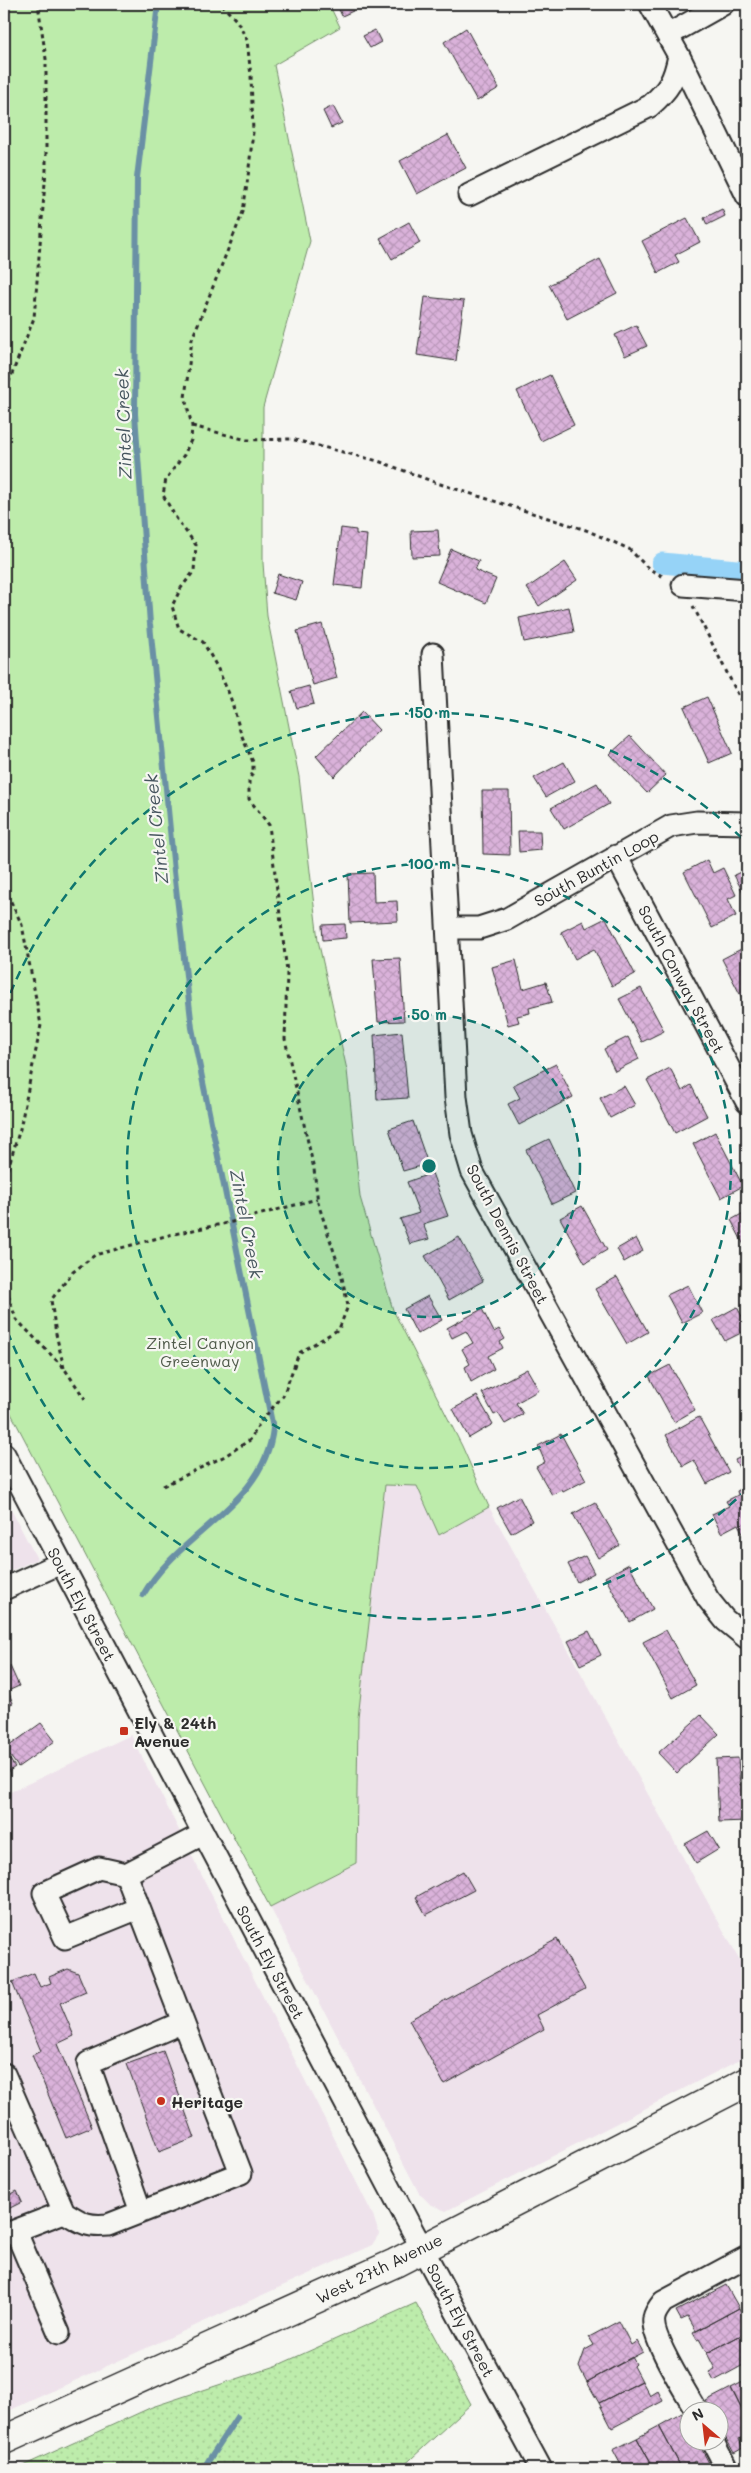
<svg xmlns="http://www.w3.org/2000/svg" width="751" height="2473" viewBox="0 0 751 2473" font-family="Mali,sans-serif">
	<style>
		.built { fill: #eee2eb }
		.grass { fill: url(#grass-dots); stroke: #748c6b }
		.park { fill: #bdecab; stroke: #748c6b }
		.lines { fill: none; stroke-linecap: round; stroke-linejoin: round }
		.stream { stroke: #6b90a5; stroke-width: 6 }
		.canal { stroke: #96d3f7; stroke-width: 21 }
		.building { fill: url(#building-cross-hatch); stroke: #2b2b2b }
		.minor-casing { stroke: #2b2b2b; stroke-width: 25 }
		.major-casing { stroke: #2b2b2b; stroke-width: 31 }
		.path { stroke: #2b2b2b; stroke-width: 3; stroke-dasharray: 4 4; stroke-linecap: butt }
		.minor { stroke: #f6f6f2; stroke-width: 21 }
		.major { stroke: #f6f6f2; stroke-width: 28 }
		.ring { fill: none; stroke: #0f766e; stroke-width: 2.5; stroke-dasharray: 9 6 }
		.poi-dot { fill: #c8321e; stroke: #f6f6f2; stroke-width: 2 }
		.labels { text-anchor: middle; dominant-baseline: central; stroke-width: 4.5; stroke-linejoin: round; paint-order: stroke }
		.street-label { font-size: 16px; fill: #2b2b2b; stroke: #f6f6f2 }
		.park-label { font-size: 16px; fill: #505b4b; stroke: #f6f6f2 }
		.poi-label { font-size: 16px; font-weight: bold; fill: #2b2b2b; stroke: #f6f6f2; text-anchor: start }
		.water-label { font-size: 18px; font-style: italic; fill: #46555e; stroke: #f6f6f2 }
		.centre { fill: #0f766e; stroke: #f6f6f2; stroke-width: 2.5 }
		.ring-label { font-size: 15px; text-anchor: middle; font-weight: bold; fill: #0f766e; stroke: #f6f6f2; stroke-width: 4.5; stroke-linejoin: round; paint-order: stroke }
	</style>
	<defs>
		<pattern id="grass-dots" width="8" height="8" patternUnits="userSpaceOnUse" patternTransform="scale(1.25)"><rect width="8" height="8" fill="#bdecab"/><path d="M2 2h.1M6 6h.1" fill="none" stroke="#a3cb93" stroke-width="1.8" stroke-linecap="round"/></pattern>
		<pattern id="building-cross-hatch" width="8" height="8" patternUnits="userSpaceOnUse" patternTransform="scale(1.25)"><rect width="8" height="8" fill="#dab2da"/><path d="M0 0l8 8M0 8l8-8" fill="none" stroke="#b9b"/></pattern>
	</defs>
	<rect width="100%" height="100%" fill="#f6f6f2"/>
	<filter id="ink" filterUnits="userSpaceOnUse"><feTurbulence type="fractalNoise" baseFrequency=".02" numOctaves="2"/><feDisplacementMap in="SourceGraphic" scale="10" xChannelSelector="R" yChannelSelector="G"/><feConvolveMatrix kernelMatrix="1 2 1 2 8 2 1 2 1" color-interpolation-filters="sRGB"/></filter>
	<g filter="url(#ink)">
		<path class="built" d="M385 1485 417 1486 439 1535 489 1507 747 1973V2056L446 2211 430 2204 419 2193 270 1907 356 1863 358 1718Z
			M4 1496 37 1559 4 1574Z
			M131 1735 373 2215 379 2234 372 2245 4 2413V1795Z"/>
		<path class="grass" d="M416 2303 471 2404 400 2469H16L152 2407 276 2366Z"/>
		<path class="park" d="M4 4H329L340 27 274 65 310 241 263 407V563L267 616 299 777 318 940 347 1070 360 1197 393 1310 462 1446 489 1507 439 1535 417 1486 385 1485 358 1718 356 1863 270 1907 4 1400Z"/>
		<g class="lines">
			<path class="stream" d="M143 1595C178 1533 265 1505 273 1428L192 1028 174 871 150 624 135 414 137 178 158 4
				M203 2469 237 2417"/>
			<path class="canal" d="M662 563 747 571"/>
		</g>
		<path class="building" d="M340 4H349L353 11 342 16 337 5Z
			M466 28 499 88 477 101 444 42Z
			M375 30 381 42 370 48 363 36Z
			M333 106 342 123 331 128 323 111Z
			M448 135 466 168 417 194 400 161Z
			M722 209 725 216 707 225 704 218Z
			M687 218 700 242 675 255 679 262 658 273 642 241Z
			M409 222 420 243 392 259 380 238Z
			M600 259 617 293 567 319 549 285Z
			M425 297 464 301 456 361 417 355Z
			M636 325 647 346 625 356 615 335Z
			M550 375 574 425 541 441 517 391Z
			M341 528 356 530V534L367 535 362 588 334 585Z
			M438 530 440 556 412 557 411 531Z
			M451 549 479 561 475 570 496 579 486 603 437 582Z
			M565 562 577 580 539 606 527 588Z
			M278 574 302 582 296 600 272 593Z
			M569 607 574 632 524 642 519 618Z
			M322 624 337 678 313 685 297 631Z
			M309 686 314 704 297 708 291 691Z
			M707 697 732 753 709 763 684 707Z
			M362 712 379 730 334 777 316 756Z
			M630 736 666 775 647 793 610 754Z
			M564 762 575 781 546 797 534 778Z
			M597 783 609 804 564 829 551 808Z
			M482 791H509L510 855 483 854Z
			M518 831H540L541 850 519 852Z
			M707 860 713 873 723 868 736 895 728 899 736 916 712 928 684 872Z
			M747 869V900L734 875Z
			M373 873 374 902 397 901 398 921 350 923 348 874Z
			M606 918 635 974 612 986 594 949 575 959 561 932 583 921 586 928Z
			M345 924 346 938 323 940 322 925Z
			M743 948 747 956 746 1006 722 959Z
			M400 958 404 1021 378 1022 373 959Z
			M516 960 523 989 546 982 552 1002 529 1008 530 1013 517 1016 519 1022 508 1025 492 967Z
			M641 988 664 1031 642 1042 619 999Z
			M402 1032 408 1098 377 1100 374 1035Z
			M628 1037 639 1059 615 1071 604 1049Z
			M556 1064 573 1097 519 1125 508 1104 520 1098 513 1085Z
			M670 1068 682 1091 691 1085 707 1116 675 1133 647 1080Z
			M624 1086 635 1105 610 1118 600 1098Z
			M413 1121 428 1164 403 1171 389 1129Z
			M715 1132 743 1186 721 1198 693 1144Z
			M549 1139 575 1193 552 1204 526 1150Z
			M432 1173 448 1216 423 1224 429 1239 410 1244 400 1219 419 1213 407 1182Z
			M582 1206 607 1250 585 1263 560 1218Z
			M747 1211V1251L731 1220Z
			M459 1237 483 1281 449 1300 425 1256Z
			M636 1238 643 1251 624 1262 617 1249Z
			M617 1277 648 1332 627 1344 595 1289Z
			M688 1285 702 1313 682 1323 667 1295Z
			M428 1296 442 1320 417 1334 404 1309Z
			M737 1307 747 1326V1330L725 1341 713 1320Z
			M482 1309 494 1332 499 1329 505 1339 500 1342 503 1348 488 1356 494 1369 471 1382 465 1367 470 1364 462 1349 473 1343 466 1331 452 1338 447 1328Z
			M670 1365 695 1410 674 1422 649 1376Z
			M527 1369 539 1390 516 1403 523 1414 505 1424 498 1413 494 1415 482 1393Z
			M477 1396 493 1424 469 1438 453 1409Z
			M699 1417 729 1472 707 1484 694 1460 683 1466 666 1435Z
			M561 1434 586 1480 563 1492 562 1490 552 1495 536 1467 545 1462 538 1446Z
			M747 1454V1478L745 1479 735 1460Z
			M747 1486V1542L738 1524 721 1533 712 1514 729 1506 726 1501 738 1495 737 1491Z
			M519 1496 532 1521 511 1533 497 1508Z
			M595 1502 620 1545 598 1558 573 1514Z
			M585 1556 594 1573 577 1582 568 1564Z
			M629 1564 653 1609 630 1622 605 1577Z
			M666 1630 696 1685 673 1698 643 1642Z
			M589 1631 601 1655 580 1665 568 1641Z
			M10 1666 19 1686 8 1691 13 1703 4 1707V1669Z
			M701 1715 719 1734 677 1773 658 1753Z
			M41 1723 55 1741 18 1767 5 1749Z
			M8 1757 15 1767 8 1772 4 1766V1761Z
			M738 1758 740 1785 747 1784V1821L719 1822 716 1759Z
			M708 1831 719 1849 696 1863 685 1844Z
			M463 1871 474 1890 426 1915 416 1897Z
			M557 1939 585 1989 537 2015 544 2029 444 2084 409 2020Z
			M68 1969 78 1973 86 1992 60 2003 74 2036 57 2044 92 2127 66 2138 32 2055 41 2051 12 1982 34 1973 40 1987 51 1983 49 1977Z
			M163 2051 195 2138 159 2152 127 2064Z
			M17 2191 22 2202 4 2211V2198Z
			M726 2285 739 2308 696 2331 688 2317 681 2320 676 2311Z
			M739 2308 747 2325V2332L707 2353 699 2339 697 2340 693 2333Z
			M619 2321 631 2345 637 2341 643 2352 587 2382 579 2367 585 2350 594 2345 589 2337Z
			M747 2332V2363L714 2381 709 2372 715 2369 707 2353Z
			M632 2357 636 2364 634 2366 642 2381 599 2403 587 2382Z
			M747 2380V2420L731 2388Z
			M642 2381 650 2396 658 2391 663 2401 612 2428 599 2403Z
			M731 2388 747 2420V2435L739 2439 743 2448 734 2453 718 2424V2410H711L706 2401Z
			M682 2413 688 2425V2440H697L709 2463 700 2468 696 2461 682 2469 659 2426Z
			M659 2426 682 2469H654L637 2438Z
			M637 2438 654 2469H623L613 2450Z"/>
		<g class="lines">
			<defs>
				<path id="minor" d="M650 4 679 56 747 196
					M668 35 723 4
					M469 195 650 106C669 89 674 81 679 56
					M683 585 747 590
					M433 654 456 1097 461 1134 472 1171 708 1599 725 1620 747 1638
					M616 856 747 1102
					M448 928H479L507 919 671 826 697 822 747 823
					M4 1454 409 2224 541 2469
					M4 1589 61 1563
					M126 1874 99 1868 44 1893 65 1938 139 1908
					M4 2074 64 2212 4 2235
					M64 2212C82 2223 87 2227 108 2225L241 2173 126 1874 203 1834
					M141 2212 88 2063 183 2022
					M16 2232 59 2333
					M696 2410C686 2392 650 2337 654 2318 655 2312 659 2307 663 2302L747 2257
					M712 2440 727 2469"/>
				<path id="major" d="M4 2440 395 2263 747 2082"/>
			</defs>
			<use href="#minor" class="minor-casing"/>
			<use href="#major" class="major-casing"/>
			<path class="path" d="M4 406 5 392 34 318 46 170V59L38 4
				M192 426 247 440 291 439 378 461 437 483 586 530 629 549 649 569 664 577
				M693 606 747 712
				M4 887 22 925 41 1025 20 1129 4 1181V1253
				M4 1256 5 1286 16 1319 64 1368 85 1399
				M64 1368 56 1334 51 1300 73 1272 95 1255 169 1235 232 1222 317 1199
				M163 1486 223 1457 250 1440 261 1421 283 1396 299 1353 339 1329 348 1306 341 1273 318 1203 314 1169 285 1039 287 972 269 825 249 799V781L253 772V762L241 734 230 696 217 667 203 642 179 629 172 606 181 588 194 571 196 545 176 518 163 495 166 479 184 455 191 440 192 426 185 398 192 339 243 212 248 177 253 132 251 76 247 40 237 21 221 4"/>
			<use href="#minor" class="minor"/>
			<use href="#major" class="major"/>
		</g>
	</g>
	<circle cx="429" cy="1166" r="151" fill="#0f766e" fill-opacity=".12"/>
	<g class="ring">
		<circle cx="429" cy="1166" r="151"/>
		<circle cx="429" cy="1166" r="302"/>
		<path d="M747 1489A453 453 0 0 1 5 1325M5 1007A453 453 0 0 1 747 843"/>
	</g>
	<g class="poi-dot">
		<rect x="119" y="1726" width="10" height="10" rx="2.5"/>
		<circle cx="161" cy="2101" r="5"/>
	</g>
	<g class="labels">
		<g class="street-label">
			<text transform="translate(596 868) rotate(-29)">South Buntin Loop</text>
			<text transform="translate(682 979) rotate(62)">South Conway Street</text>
			<text transform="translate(508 1234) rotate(62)">South Dennis Street</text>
			<text transform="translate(82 1604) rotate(62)">South Ely Street</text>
			<text transform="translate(271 1962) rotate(62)">South Ely Street</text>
			<text transform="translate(379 2268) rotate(-26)">West 27th Avenue</text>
			<text transform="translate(461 2320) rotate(62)">South Ely Street</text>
		</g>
		<g class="park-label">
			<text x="200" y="1342">Zintel Canyon<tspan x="200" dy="18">Greenway</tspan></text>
		</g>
		<g class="poi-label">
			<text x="134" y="1722">Ely &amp; 24th<tspan x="134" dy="18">Avenue</tspan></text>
			<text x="171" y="2101">Heritage</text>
		</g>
		<g class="water-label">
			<text transform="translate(123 424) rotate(-92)">Zintel Creek</text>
			<text transform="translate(156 829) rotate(-96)">Zintel Creek</text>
			<text transform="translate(247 1224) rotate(79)">Zintel Creek</text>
		</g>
	</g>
	<circle cx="429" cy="1166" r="8" class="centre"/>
	<g class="ring-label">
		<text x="429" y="718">150 m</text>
		<text x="429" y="869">100 m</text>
		<text x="429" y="1020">50 m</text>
	</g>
	<rect width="751" height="2473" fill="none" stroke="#f6f6f2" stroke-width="20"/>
	<rect x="10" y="10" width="731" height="2453" fill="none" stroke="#2b2b2b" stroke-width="2" filter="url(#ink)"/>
	<g transform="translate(704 2426) rotate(332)"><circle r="24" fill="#f6f6f2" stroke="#a5a5a2"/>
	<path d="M0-4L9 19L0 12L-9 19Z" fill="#c8321e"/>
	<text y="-8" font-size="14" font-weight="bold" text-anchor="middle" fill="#2b2b2b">N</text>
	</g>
</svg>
